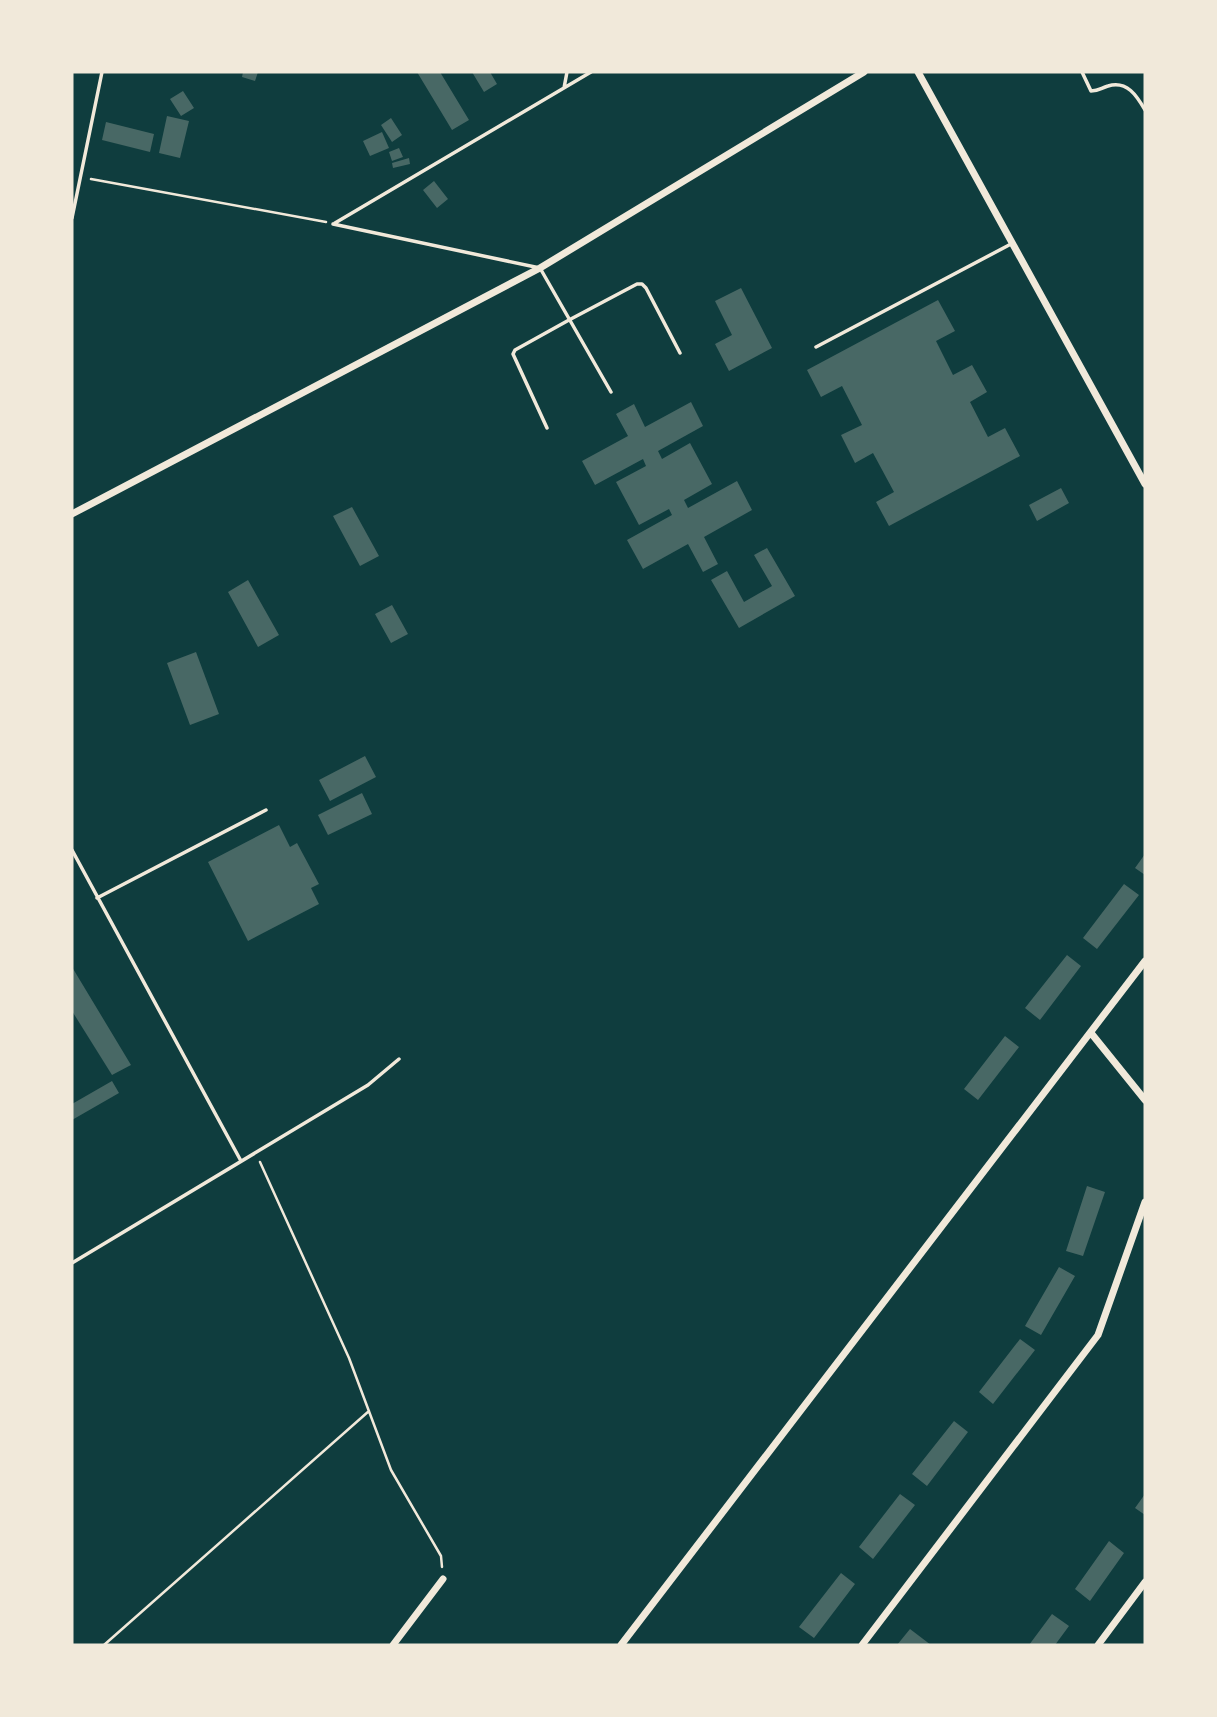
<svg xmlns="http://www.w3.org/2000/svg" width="1217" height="1717" viewBox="0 0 1217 1717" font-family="'IBM Plex Sans',sans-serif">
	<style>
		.building { fill: #486865 }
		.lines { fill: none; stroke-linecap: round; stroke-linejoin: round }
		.path { stroke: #f1e9da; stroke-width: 2.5 }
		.service { stroke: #f1e9da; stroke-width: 3.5 }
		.minor { stroke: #f1e9da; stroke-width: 7 }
	</style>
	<rect width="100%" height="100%" fill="#0f3d3e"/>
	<path class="building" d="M243 72H258L255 81 242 77Z
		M417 72H440L469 120 452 130Z
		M472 72H490L497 84 484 92Z
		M183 91 194 108 181 116 170 99Z
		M167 116 189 121 180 158 159 153Z
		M391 118 402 135 392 142 381 125Z
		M106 122 154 134 150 152 102 140Z
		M382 132 389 148 370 156 363 141Z
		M399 148 403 157 392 161 389 152Z
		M409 158 410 164 393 168 392 163Z
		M434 181 448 199 437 208 423 190Z
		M741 288 772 348 729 371 715 344 732 335 715 301Z
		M938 300 955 331 936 341 953 375 972 365 987 392 970 402 988 437 1005 428 1020 456 889 526 876 502 894 492 873 453 855 463 841 435 862 425 842 386 821 397 807 370Z
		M691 402 703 426 658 451 662 459 690 443 712 484 684 500 688 508 737 481 752 510 704 537 718 564 703 572 688 544 643 569 627 540 672 515 669 509 639 525 616 482 646 466 643 459 595 485 582 461 628 436 616 414 634 404 645 427Z
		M1061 488 1069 503 1037 521 1029 505Z
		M352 507 379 556 360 566 333 516Z
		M767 548 795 596 739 628 711 580 727 571 744 602 772 586 754 555Z
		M248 580 279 635 258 647 228 592Z
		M392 605 408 634 391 643 375 614Z
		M196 652 219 714 190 725 167 663Z
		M365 756 376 777 330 801 319 780Z
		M362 793 372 814 328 835 318 815Z
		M279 825 290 847 297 843 319 884 311 888 319 904 248 941 208 862Z
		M1145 854V875L1135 868Z
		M1124 884 1139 895 1097 949 1083 938Z
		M1067 955 1081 966 1040 1020 1025 1008Z
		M72 967 131 1065 112 1075 72 1011Z
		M1005 1036 1019 1047 978 1100 964 1089Z
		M112 1081 119 1093 72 1120V1104Z
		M1087 1186 1105 1192 1083 1256 1066 1251Z
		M1059 1267 1075 1276 1041 1335 1025 1326Z
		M1020 1339 1035 1350 993 1404 979 1392Z
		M954 1421 968 1432 927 1486 912 1474Z
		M900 1494 915 1505 873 1559 859 1547Z
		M1145 1494V1515L1135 1508Z
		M1109 1541 1124 1553 1090 1601 1075 1589Z
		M841 1573 855 1584 814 1638 799 1627Z
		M1052 1614 1069 1626 1055 1645H1029Z
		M910 1629 931 1645H897Z"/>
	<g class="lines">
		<path class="path" d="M91 179 326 222
			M260 1162 349 1358 391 1470 441 1556 442 1567
			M104 1645 369 1411"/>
		<path class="service" d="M1082 72 1091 91C1099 91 1101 88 1108 86 1127 80 1137 96 1145 110
			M564 88 567 72
			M72 218 102 72
			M335 223 591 72
			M333 224 540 268 611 392
			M816 347 1011 244
			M547 428 513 354 515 350 569 320 637 284H642L646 288 680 353
			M72 850 241 1161
			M97 898 266 810
			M72 1263 368 1085 399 1059"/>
		<path class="minor" d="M918 72 1145 484
			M72 514 540 268 864 72
			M1091 1033 1145 1100
			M393 1645 443 1579
			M621 1645 1145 961
			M862 1645 1098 1335 1145 1202
			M1098 1645 1145 1582"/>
	</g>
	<rect width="1217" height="1717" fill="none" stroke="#f1e9da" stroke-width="147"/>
</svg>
